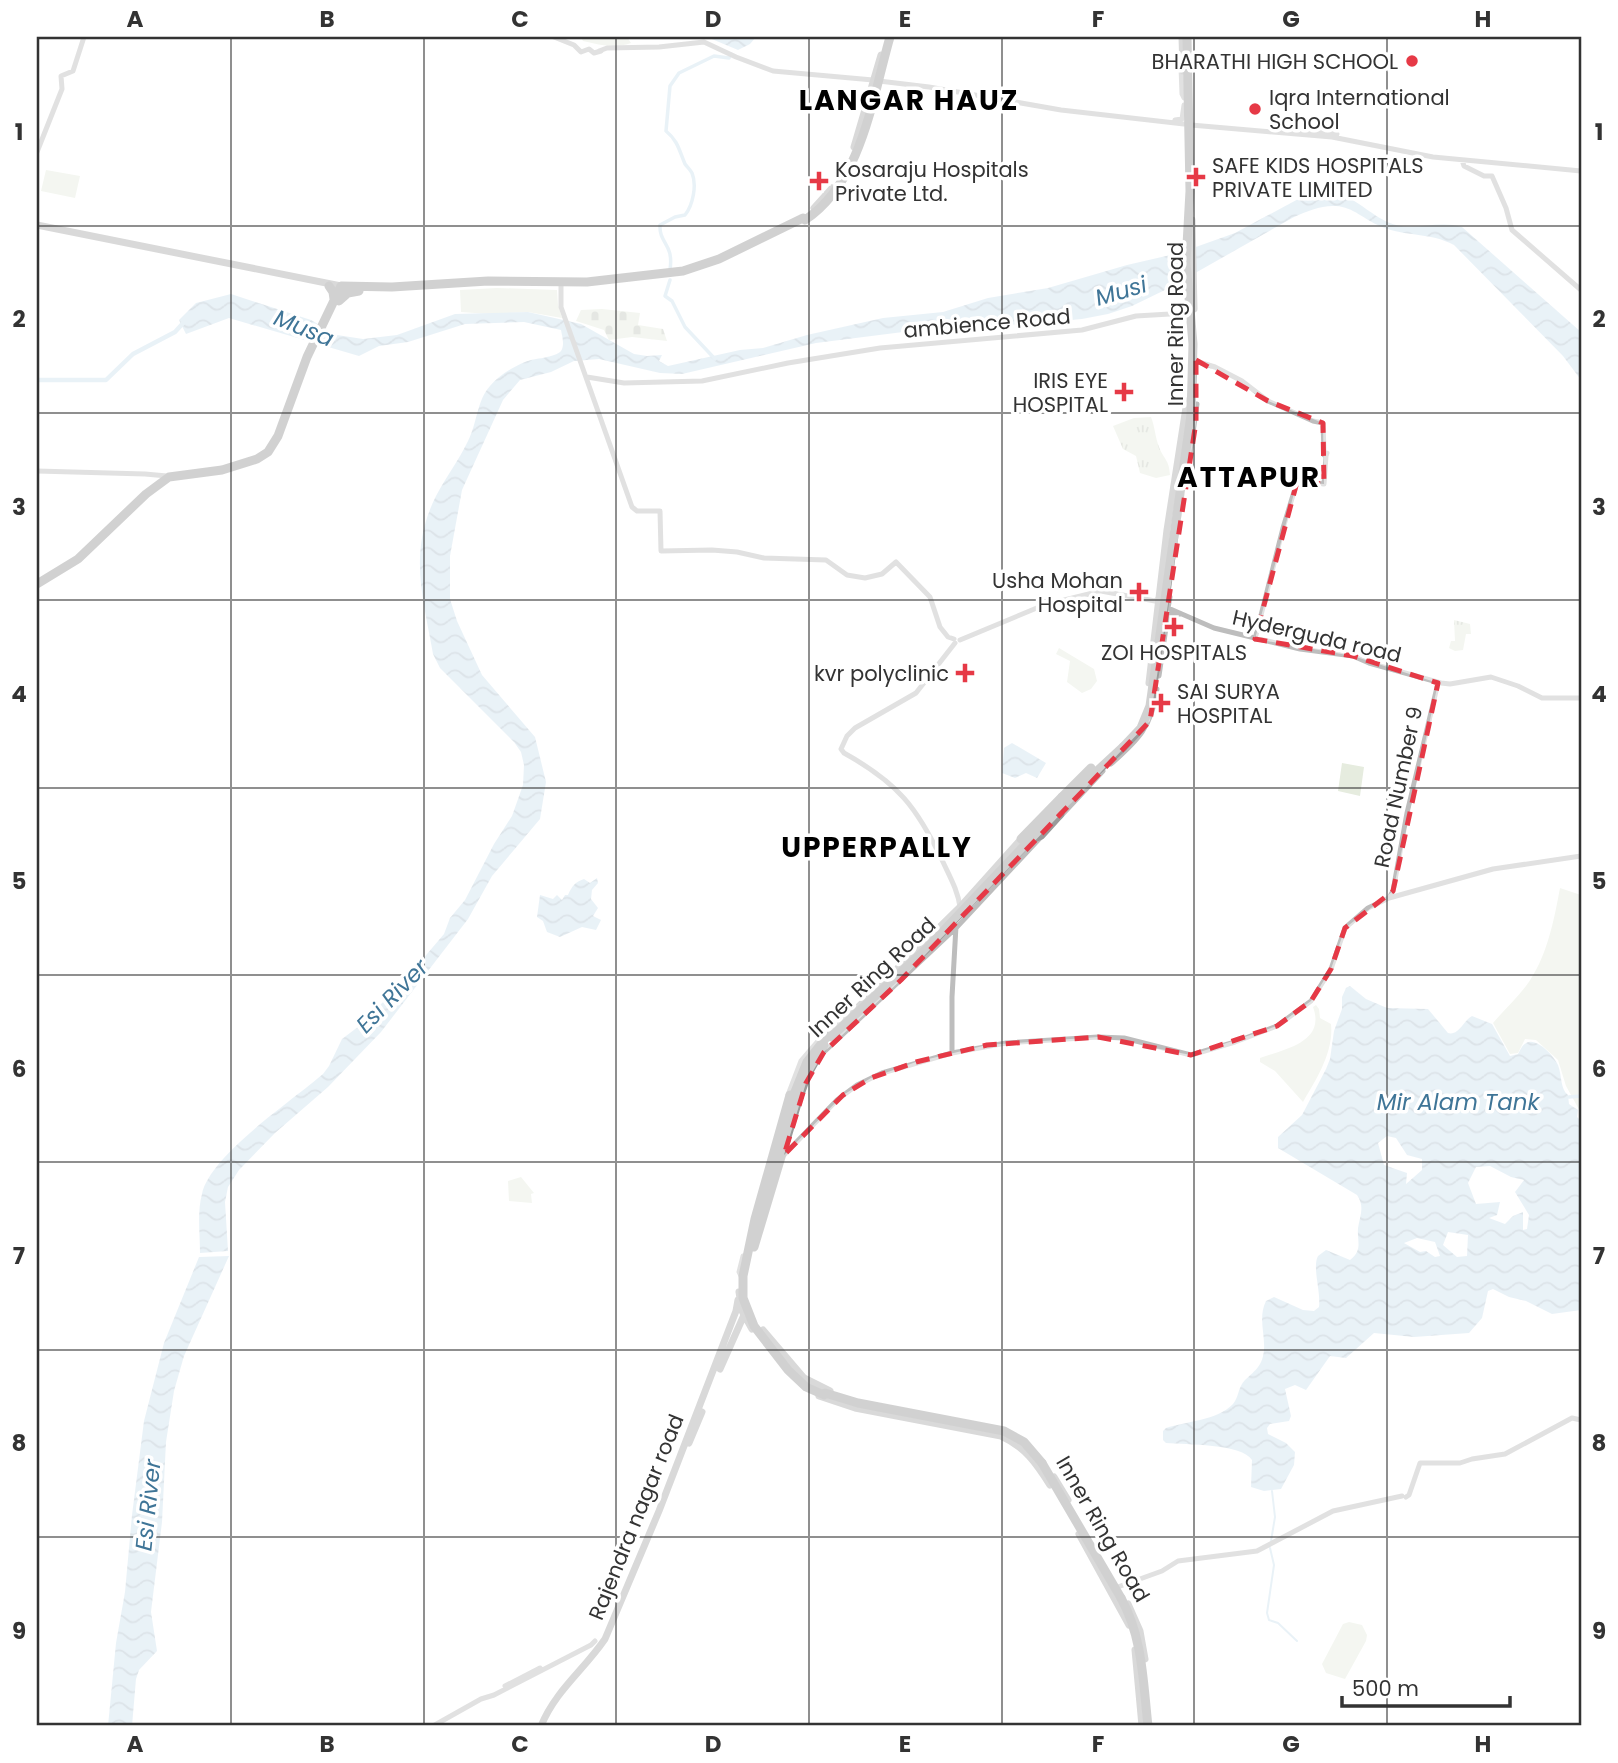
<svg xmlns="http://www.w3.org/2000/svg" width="1618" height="1763" viewBox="0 0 1618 1763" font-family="Poppins,sans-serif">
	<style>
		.grass { fill: url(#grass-tufts) }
		.cemetery { fill: url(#cemetery-stones) }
		.park { fill: #e6ecdf }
		.water { fill: url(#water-waves); fill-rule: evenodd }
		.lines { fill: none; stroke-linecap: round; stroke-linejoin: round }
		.stream { stroke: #cfe2ee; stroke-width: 2 }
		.canal { stroke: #cfe2ee; stroke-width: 3.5 }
		.river { stroke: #cfe2ee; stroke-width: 4.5 }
		.secondary { stroke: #bdbdbd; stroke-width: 5 }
		.primary { stroke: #ababab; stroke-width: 7 }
		.highway { stroke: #9a9a9a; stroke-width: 9 }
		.highway-bridge { stroke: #9a9a9a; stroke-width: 9 }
		.marked { fill: none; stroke: #e63946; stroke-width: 5; stroke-dasharray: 14 9; stroke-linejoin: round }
		.grid { fill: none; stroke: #333; stroke-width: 2; stroke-opacity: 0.55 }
		.poi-dot { fill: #e63946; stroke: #fff; stroke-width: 2.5 }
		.labels { text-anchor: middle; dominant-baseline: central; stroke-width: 7; stroke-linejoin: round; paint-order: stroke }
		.poi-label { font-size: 21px; fill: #333; stroke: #fff; text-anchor: end }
		.street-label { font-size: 21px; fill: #333; stroke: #fff }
		.water-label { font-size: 23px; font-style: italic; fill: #3f7597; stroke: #fff }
		.district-label { font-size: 28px; font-weight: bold; letter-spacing: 2px; fill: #000; stroke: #fff }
		.neatline { fill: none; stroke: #333; stroke-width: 2.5 }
		.grid-label { font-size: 23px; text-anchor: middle; font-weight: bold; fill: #333 }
	</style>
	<defs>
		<pattern id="grass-tufts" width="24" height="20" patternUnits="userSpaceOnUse" patternTransform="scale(1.75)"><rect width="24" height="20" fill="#e6ecdf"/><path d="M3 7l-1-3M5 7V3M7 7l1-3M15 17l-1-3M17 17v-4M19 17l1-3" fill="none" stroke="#c6cbc0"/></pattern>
		<pattern id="cemetery-stones" width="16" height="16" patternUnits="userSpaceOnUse" patternTransform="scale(1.75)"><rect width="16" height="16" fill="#e6ecdf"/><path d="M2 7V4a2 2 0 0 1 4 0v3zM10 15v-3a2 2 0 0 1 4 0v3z" fill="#c6cbc0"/></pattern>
		<pattern id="water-waves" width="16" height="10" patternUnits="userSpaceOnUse" patternTransform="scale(1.75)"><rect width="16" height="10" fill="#cfe2ee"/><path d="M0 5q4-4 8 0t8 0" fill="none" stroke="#b2c2cd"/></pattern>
	</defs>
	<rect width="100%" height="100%" fill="#fff"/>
	<path class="grass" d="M1151 417C1155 427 1155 437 1159 447 1164 460 1169 459 1170 475L1156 478 1140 473 1136 456 1123 449 1113 426 1134 418Z
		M1454 620 1470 624 1471 634H1466L1463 650 1455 651 1449 648 1451 641H1455Z"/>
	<path class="cemetery" d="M602 309 640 313 638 325 663 329 667 341 632 337 609 340 604 330 576 321 581 310Z"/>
	<path class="park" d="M581 37H627L631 43C614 49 600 45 583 41Z
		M46 170 80 176 75 198 41 191Z
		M497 288 557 290 558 305 562 318 528 312 489 314 461 312 460 290Z
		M1059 648 1094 669 1097 681 1091 689 1082 693 1067 682 1070 661 1056 654Z
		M1342 763 1364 767 1360 796 1338 791Z
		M1560 888 1581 895V1113L1566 1086 1558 1060 1536 1040 1525 1039 1518 1053 1510 1054 1493 1023C1504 1010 1516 999 1526 986 1547 958 1554 920 1560 888Z
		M1316 1005 1319 1009 1320 1018 1331 1024C1334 1052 1316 1080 1303 1102L1275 1071 1260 1062V1058C1285 1049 1326 1042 1313 1007Z
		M521 1177 534 1193 531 1194 532 1203 509 1201 508 1181Z
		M1349 1622 1362 1625 1367 1635 1366 1641 1345 1679 1326 1673 1322 1664 1343 1624Z"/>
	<path class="water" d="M707 37H756L750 44 738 50Z
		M1337 194C1360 199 1373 219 1396 225 1418 230 1440 220 1462 227L1581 332V380L1563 356 1454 245C1430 232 1404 237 1380 226 1365 220 1353 207 1336 206 1322 205 1307 211 1294 217L1167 289 1132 306 1108 314 1082 319 1024 324 919 330 816 343 682 374 660 373 599 359 574 361 551 372 520 380 503 400 462 490 450 556V599L457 621 482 675 535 737 546 782 540 819 492 876 468 919 381 1032 328 1087 275 1133 239 1170 228 1187 225 1202 228 1251 200 1253C200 1234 197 1212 202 1194 210 1155 292 1101 323 1074L329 1066 342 1039 375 1014 380 1005 399 987 444 934 450 918 465 900 494 844 512 816 523 785 524 765 521 752 514 742 440 668 433 654C423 597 408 552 436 496 446 477 459 460 468 441 477 424 477 400 490 386 499 375 513 367 525 362 534 358 555 358 561 351 565 345 562 336 561 330L524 322 465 324 408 342 379 346 359 356 229 318 186 334 179 320 196 303 231 294 311 320 337 335 363 339 397 335 455 314 528 312 581 324 634 354 647 356 662 355 659 361 668 366 740 350 763 348 807 335 883 318 943 312 988 298 1048 288 1127 265 1179 253 1235 233 1302 197Z
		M1012 743 1046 763 1037 778 1026 773 1015 778 1002 773 1004 748Z
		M597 878 598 883 592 890 591 899 598 908 593 916 601 920 596 930 582 927 560 937 547 932 543 921 537 917 540 895 553 899 557 895 562 900 565 895H568C572 886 575 882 584 879L590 883Z
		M1350 986 1366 999 1387 1008 1428 1009 1448 1033C1459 1036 1463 1021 1472 1016L1492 1024 1510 1056 1518 1054C1521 1049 1523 1043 1529 1042 1539 1040 1554 1056 1558 1065 1562 1075 1560 1089 1568 1095L1569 1104 1578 1110 1577 1117 1581 1121V1310L1552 1314 1526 1301 1509 1297 1493 1289 1488 1291 1482 1318 1469 1333 1414 1337 1374 1333 1346 1358 1330 1356 1306 1390 1295 1385 1285 1389 1291 1416 1289 1421 1270 1424 1267 1428 1268 1434 1286 1443 1295 1452 1294 1465 1281 1489 1264 1491 1251 1487 1252 1460C1241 1443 1186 1445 1166 1443L1163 1440V1431L1166 1428C1187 1421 1216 1421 1233 1404 1239 1397 1238 1387 1245 1380 1256 1370 1263 1365 1264 1349 1265 1333 1258 1317 1266 1301L1274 1297 1303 1310 1314 1311 1319 1307C1321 1291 1312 1267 1318 1256L1326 1250 1350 1260C1363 1250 1357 1242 1358 1228 1360 1215 1365 1207 1357 1195L1278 1148V1137L1302 1115 1326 1069 1330 1059 1334 1031 1342 1009V997L1346 988ZM1387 1136 1396 1138 1407 1155 1422 1159V1170L1406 1184 1407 1173 1384 1165 1378 1143ZM1490 1166 1511 1177 1524 1180 1515 1192 1529 1215 1527 1229 1523 1230V1212L1513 1216 1505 1224 1489 1218 1497 1215 1500 1202 1476 1204 1468 1183 1476 1167ZM1448 1232 1468 1235 1467 1256 1457 1257 1443 1245ZM1417 1238 1435 1242 1440 1256 1435 1257 1426 1251 1420 1252 1404 1243Z
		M229 1256 184 1356 174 1391 166 1442 162 1522 151 1612 157 1651 139 1670 136 1679 132 1726H108L116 1643 125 1592 132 1515 144 1421 164 1343 199 1257Z"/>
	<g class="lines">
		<path class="stream" d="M1271 1541 1275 1517 1272 1491
			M1270 1548 1274 1565 1267 1613 1269 1620 1278 1623 1297 1641"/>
		<path class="canal" d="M670 270C674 243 659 244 660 225L675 217 685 215C693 205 697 185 692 173 690 169 687 167 685 164 679 150 678 141 666 131L670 86 679 73 714 56 729 58 731 54
			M670 280 665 296 672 301 685 327 715 359
			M1569 1097 1581 1096"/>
		<path class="river" d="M37 380H106L133 354 175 332 185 321"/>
		<path class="secondary" d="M554 37 574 45 581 52 589 49 594 53 601 51
			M599 51 607 48 659 47 704 42 736 57 773 71 873 80
			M1181 67 1182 94 1184 98
			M879 81 929 87 1061 110 1184 124
			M1175 120 1182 119 1184 105
			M1191 125 1332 137 1433 157 1581 171
			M1298 131 1337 134
			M37 152 62 89 61 76 73 71 84 37
			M1462 160 1464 166 1484 176H1492L1506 208 1512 230 1581 290
			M561 285V307L632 507 637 511H660L661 551 712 550 737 552 764 558 826 560 847 575 865 578 882 574 896 562 930 597 940 627 948 637 954 639
			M1192 360 1215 367 1242 381 1268 401 1313 421 1323 423 1324 452 1327 453 1326 456 1324 455V452
			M587 377 624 383 702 381 788 363 880 348 1082 330 1136 316 1187 313
			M37 471 145 474 167 476 170 478
			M1186 483 1197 404H1194
			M1170 597 1168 608 1214 628 1300 649 1353 656 1369 663 1441 683 1450 684 1491 677 1518 686 1542 698H1581
			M1255 639 1283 528 1297 482 1324 484 1326 456
			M960 640 1044 605 1101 591 1155 601 1159 598
			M955 643 916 693 855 728 847 736 841 749 844 753C898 783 917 807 943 862 950 877 958 891 960 907
			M1159 676 1168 614H1180
			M1111 764C1138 740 1152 727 1157 689
			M1060 817 1103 771
			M1389 898 1393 891 1407 813 1438 683
			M826 1033 852 1009
			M824 1052 956 928 1041 837
			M952 1053V997L956 926
			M788 1095 801 1061 819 1040
			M784 1155 837 1100 857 1085 882 1073 952 1053 1006 1043 1098 1037 1124 1038 1191 1055 1235 1042 1277 1026 1311 1001 1331 969 1345 928 1368 908 1389 898 1493 869 1581 856
			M741 1276 739 1272 743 1256
			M1406 1497 1409 1495 1420 1463H1460L1472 1459 1505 1454 1572 1418 1581 1420
			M1115 1588 1162 1571 1178 1561 1257 1551 1333 1511 1402 1496
			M505 1686 540 1668
			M433 1726 481 1699 494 1695 591 1645 595 1641"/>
		<path class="primary" d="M1182 37 1183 71
			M854 147 881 55
			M814 208 832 188
			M1192 220 1194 309
			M37 225 341 286
			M1149 683 1167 530 1187 401
			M851 1014 960 907 1023 837
			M739 1292 742 1311 752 1329
			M763 1330 804 1378 830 1391
			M720 1369 744 1315
			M819 1396 855 1408 1001 1436C1025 1447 1036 1463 1050 1485
			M689 1443 702 1412
			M1054 1477 1068 1500
			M1079 1534 1129 1625
			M1128 1604 1140 1631 1145 1659
			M1135 1650 1142 1726
			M541 1726C556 1690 583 1671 605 1639L659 1511 736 1311 738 1300"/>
		<path class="highway" d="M329 286 333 292 334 299
			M339 301 348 293 359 291
			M37 584 78 559 146 494 169 477 222 470 257 459 268 452 278 436 307 357 341 286 392 287 488 281 587 282 683 271 719 259 803 218
			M1123 747 1141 728 1150 706 1191 415
			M1034 838 1041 835 1060 814
			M1021 839 1062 797
			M799 1097 807 1075 824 1045
			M791 1102 807 1062 829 1034
			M825 1393 858 1403 1004 1431 1024 1442 1042 1463
			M1121 1598C1143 1638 1143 1682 1148 1726"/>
		<path class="highway-bridge" d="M1187 37 1190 191 1186 263 1193 344 1191 415
			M805 220C862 182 872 99 890 37
			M1062 797 1091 768
			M831 1037 926 949 1082 785 1123 747
			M790 1095 755 1219 743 1276V1298L754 1326 788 1370 806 1387 824 1395
			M754 1247 799 1097
			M1042 1463 1121 1598"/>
	</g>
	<path d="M0 0H1618V1763H0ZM1196 360 1268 401 1323 423 1324 484 1297 482 1255 639 1353 656 1438 683 1393 891 1345 928 1331 969 1311 1001 1277 1026 1191 1055 1098 1037 987 1045 916 1062 871 1078 843 1095 784 1155 806 1083 824 1052 901 980 1150 721 1196 422Z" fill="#fff" fill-opacity=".55" fill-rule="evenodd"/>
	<path class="marked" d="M1196 360 1268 401 1323 423 1324 484 1297 482 1255 639 1353 656 1438 683 1393 891 1345 928 1331 969 1311 1001 1277 1026 1191 1055 1098 1037 987 1045 916 1062 871 1078 843 1095 784 1155 806 1083 824 1052 901 980 1150 721 1196 422Z"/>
	<path class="grid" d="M231 37V1726M424 37V1726M616 37V1726M809 37V1726M1002 37V1726M1194 37V1726M1387 37V1726M37 226H1581M37 413H1581M37 600H1581M37 788H1581M37 975H1581M37 1162H1581M37 1350H1581M37 1537H1581"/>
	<g class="poi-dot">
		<circle cx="1412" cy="61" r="7"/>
		<circle cx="1255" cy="109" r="7"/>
		<path d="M1192.5 166.5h7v7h7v7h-7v7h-7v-7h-7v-7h7z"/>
		<path d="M815.5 170.5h7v7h7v7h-7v7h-7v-7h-7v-7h7z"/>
		<path d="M1120.5 381.5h7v7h7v7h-7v7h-7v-7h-7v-7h7z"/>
		<path d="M1135.5 581.5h7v7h7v7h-7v7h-7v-7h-7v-7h7z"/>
		<path d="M1170.5 616.5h7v7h7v7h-7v7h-7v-7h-7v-7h7z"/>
		<path d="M961.5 662.5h7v7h7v7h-7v7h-7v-7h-7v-7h7z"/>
		<path d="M1157.5 692.5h7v7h7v7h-7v7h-7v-7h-7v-7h7z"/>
	</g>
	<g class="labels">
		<g class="poi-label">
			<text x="1398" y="61">BHARATHI HIGH SCHOOL</text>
			<text x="1269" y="97" text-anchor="start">Iqra International<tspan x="1269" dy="24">School</tspan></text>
			<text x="1212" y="165" text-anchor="start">SAFE KIDS HOSPITALS<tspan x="1212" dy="24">PRIVATE LIMITED</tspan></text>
			<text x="835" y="169" text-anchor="start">Kosaraju Hospitals<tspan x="835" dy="24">Private Ltd.</tspan></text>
			<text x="1108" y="380">IRIS EYE<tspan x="1108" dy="24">HOSPITAL</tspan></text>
			<text x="1123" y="580">Usha Mohan<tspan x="1123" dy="24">Hospital</tspan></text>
			<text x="1174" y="652" text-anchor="middle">ZOI HOSPITALS</text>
			<text x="949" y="673">kvr polyclinic</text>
			<text x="1177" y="691" text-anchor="start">SAI SURYA<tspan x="1177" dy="24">HOSPITAL</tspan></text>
		</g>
		<g class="street-label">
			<text transform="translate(987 323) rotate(-5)">ambience Road</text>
			<text transform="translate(1175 324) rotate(-90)">Inner Ring Road</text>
			<text transform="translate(1317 636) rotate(13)">Hyderguda road</text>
			<text transform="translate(1398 787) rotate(-78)">Road Number 9</text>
			<text transform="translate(872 977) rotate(-43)">Inner Ring Road</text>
			<text transform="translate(636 1517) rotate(-68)">Rajendra nagar road</text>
			<text transform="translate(1103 1529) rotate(60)">Inner Ring Road</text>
		</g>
		<g class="water-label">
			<text transform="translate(1121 291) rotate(-16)">Musi</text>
			<text transform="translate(304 328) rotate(22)">Musa</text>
			<text transform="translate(392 996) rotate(-46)">Esi River</text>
			<text x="1458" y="1102">Mir Alam Tank</text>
			<text transform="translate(148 1505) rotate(-84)">Esi River</text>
		</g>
		<g class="district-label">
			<text x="909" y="100">LANGAR HAUZ</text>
			<text x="1249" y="477">ATTAPUR</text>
			<text x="877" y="847">UPPERPALLY</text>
		</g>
	</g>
	<rect width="1618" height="1763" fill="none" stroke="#ffffff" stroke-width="77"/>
	<path d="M1342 1696v10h168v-10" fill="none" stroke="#333333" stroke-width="3.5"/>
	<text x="1352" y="1696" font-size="21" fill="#333333" stroke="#ffffff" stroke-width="5" paint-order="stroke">500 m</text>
	<rect x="38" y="38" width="1542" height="1686" class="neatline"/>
	<g class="grid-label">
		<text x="135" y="27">A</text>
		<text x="327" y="27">B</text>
		<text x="520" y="27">C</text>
		<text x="713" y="27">D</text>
		<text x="905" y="27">E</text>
		<text x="1098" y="27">F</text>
		<text x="1291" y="27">G</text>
		<text x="1483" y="27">H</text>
		<text x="19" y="140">1</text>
		<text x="1599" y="140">1</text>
		<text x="19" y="327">2</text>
		<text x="1599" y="327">2</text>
		<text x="19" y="515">3</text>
		<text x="1599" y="515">3</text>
		<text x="19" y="702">4</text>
		<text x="1599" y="702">4</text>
		<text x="19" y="889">5</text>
		<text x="1599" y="889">5</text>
		<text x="19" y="1077">6</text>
		<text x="1599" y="1077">6</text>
		<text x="19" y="1264">7</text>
		<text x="1599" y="1264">7</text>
		<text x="19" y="1451">8</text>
		<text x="1599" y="1451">8</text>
		<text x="19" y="1639">9</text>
		<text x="1599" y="1639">9</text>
		<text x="135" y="1752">A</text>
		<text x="327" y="1752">B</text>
		<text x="520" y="1752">C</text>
		<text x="713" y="1752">D</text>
		<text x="905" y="1752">E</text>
		<text x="1098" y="1752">F</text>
		<text x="1291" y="1752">G</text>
		<text x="1483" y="1752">H</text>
	</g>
</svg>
